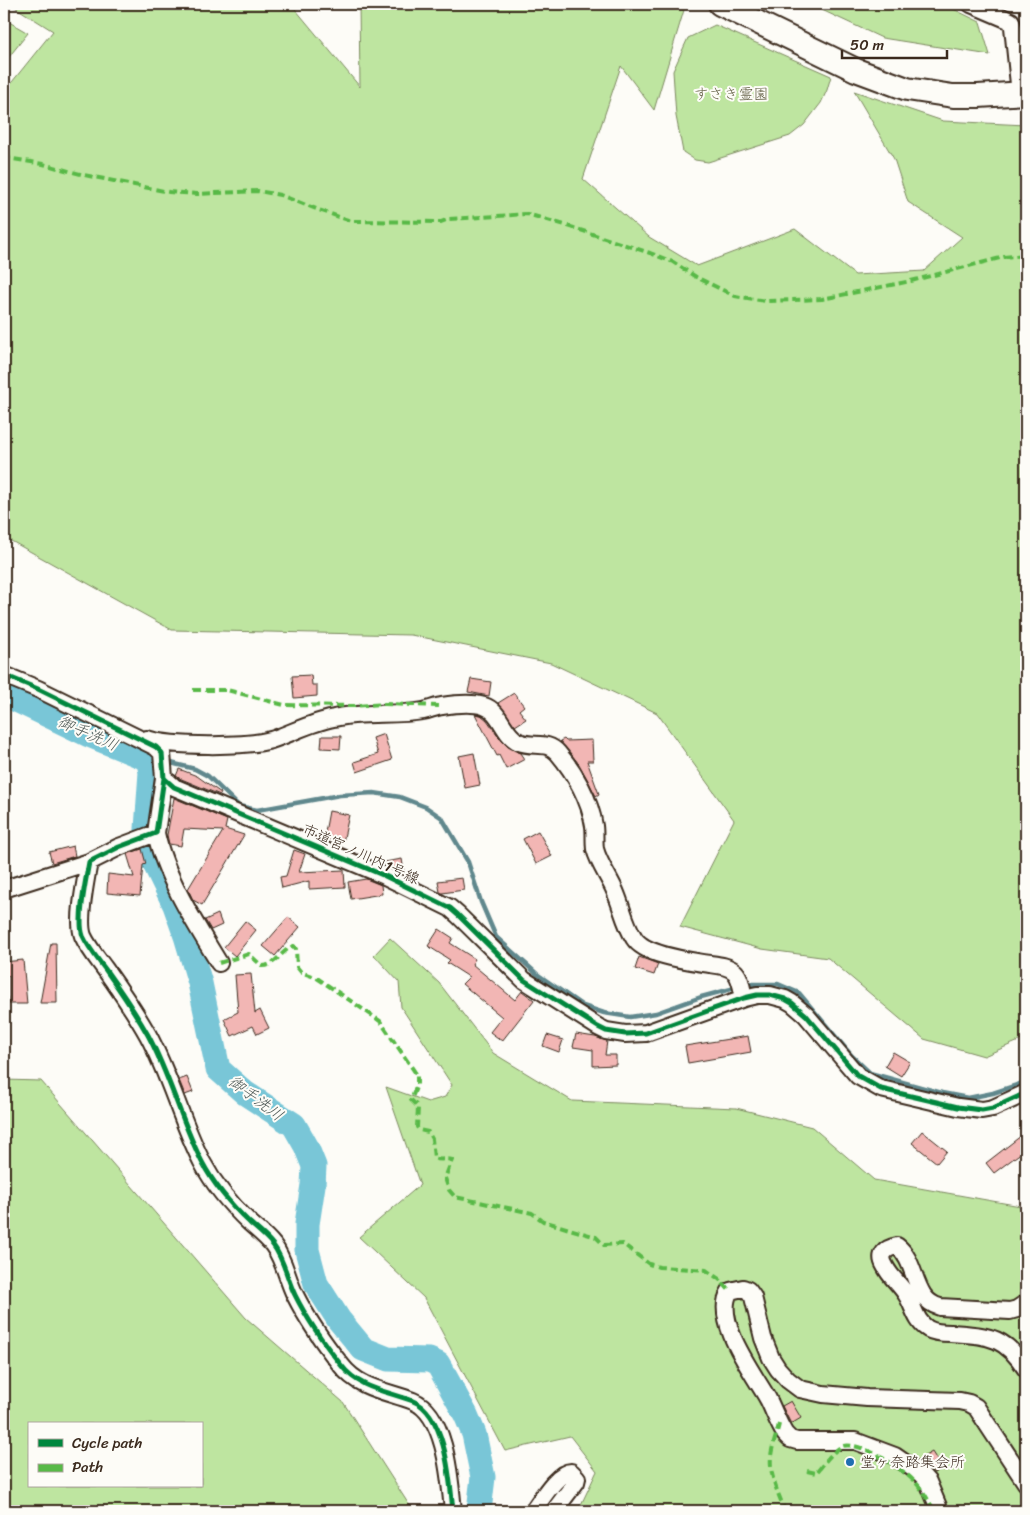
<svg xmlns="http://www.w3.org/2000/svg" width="1030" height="1515" viewBox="0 0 1030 1515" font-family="Sriracha,'Klee One',sans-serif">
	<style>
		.green { fill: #bee5a0; stroke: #7c885f; fill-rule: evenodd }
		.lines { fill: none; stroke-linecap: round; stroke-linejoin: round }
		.stream { stroke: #60888d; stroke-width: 4.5 }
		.river { stroke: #79c6d7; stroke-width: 25 }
		.building { fill: #f2b6b4; stroke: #3b2a1e }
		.street-casing { stroke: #3b2a1e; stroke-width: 20 }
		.secondary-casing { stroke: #3b2a1e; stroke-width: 26 }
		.street { stroke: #fdfcf7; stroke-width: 16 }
		.secondary { stroke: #fdfcf7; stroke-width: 22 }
		.quiet { stroke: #58b947; stroke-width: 4; stroke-dasharray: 8 4; stroke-linecap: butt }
		.cycleway-casing { stroke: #fdfcf7; stroke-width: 8 }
		.cycleway { stroke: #00873e; stroke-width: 5 }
		.poi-dot { fill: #1f6fb2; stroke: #fdfcf7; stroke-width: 2 }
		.labels { text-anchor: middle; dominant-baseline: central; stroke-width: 4; stroke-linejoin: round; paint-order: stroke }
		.park-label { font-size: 15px; fill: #5c593e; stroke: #fdfcf7 }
		.street-label { font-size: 15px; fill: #3b2a1e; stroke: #fdfcf7 }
		.poi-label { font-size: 15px; fill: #3b2a1e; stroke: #fdfcf7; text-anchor: start }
		.water-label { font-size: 16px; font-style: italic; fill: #4e5956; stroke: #fdfcf7 }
	</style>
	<rect width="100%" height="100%" fill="#fdfcf7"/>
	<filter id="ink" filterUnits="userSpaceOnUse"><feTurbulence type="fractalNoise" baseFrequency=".02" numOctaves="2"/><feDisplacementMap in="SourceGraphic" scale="10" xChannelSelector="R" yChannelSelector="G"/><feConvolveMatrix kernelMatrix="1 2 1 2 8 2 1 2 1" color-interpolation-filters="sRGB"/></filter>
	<g filter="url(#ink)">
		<path class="green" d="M10 4H291L360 87 359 4H664L684 10 654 110 621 66 583 179 649 237 697 266 795 229 855 275 924 271 962 237 908 202 894 159 854 91 943 121 1026 125V1038L984 1056 924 1039 828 958 762 949 680 927 734 820 657 713 551 663 411 635 172 630 4 537V92L53 31Z
			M809 4H943L980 22 990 55 882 38Z
			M4 19 28 33 4 63Z
			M715 25 831 76 827 90 821 103 804 125 790 136 708 162 695 160 683 152 676 116 673 71 688 38Z
			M390 938 439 983 493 1053 572 1101 736 1108 812 1127 874 1180 1026 1207V1511H578L597 1471 570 1436 505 1451 424 1298 359 1237 420 1185 386 1087 428 1102 445 1097 452 1085 401 1007 399 982 374 955Z
			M4 1080 41 1081 246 1318 343 1402 413 1511H4ZM29 1424H201V1486H29Z"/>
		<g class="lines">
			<path class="stream" d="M148 759 159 761
				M167 762 195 769 208 776 239 806 257 810 340 795 374 793 400 797 426 807 442 818 468 862 481 902 496 937 537 974 583 1006 604 1013 630 1017 656 1013 701 997 750 984H778L799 993 852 1056 870 1073 942 1093 968 1098 993 1093 1026 1082"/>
			<path class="river" d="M4 694 89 735 148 759 151 772 147 829 154 862 175 905 186 936 200 983 218 1069 245 1093 294 1125 306 1146 314 1166 313 1185 307 1224V1250L316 1284 339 1320 363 1349 388 1359 429 1360 438 1364 466 1415 474 1434 483 1477 479 1511"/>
		</g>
		<path class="building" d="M311 675 312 685H317V696L294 698 292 676Z
			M471 679 491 682 489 696 468 692Z
			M514 693 524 706 519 710 526 719 515 726 498 703Z
			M475 714 481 715 487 720 502 741 508 747 521 753 525 759 506 769 499 755 497 756Z
			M384 734 392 760 357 772 354 762 378 754 373 738Z
			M322 736H341L340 749 321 748Z
			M564 739 566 741 592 740 593 761H587L599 794 596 796 579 764 560 741Z
			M474 753 480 785 465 788 459 756Z
			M179 769 197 776 221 793 220 795 179 778 176 776Z
			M174 798 227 820 225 829 244 835 202 905 193 900 188 889 223 831 184 829 181 846 169 844 167 835Z
			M329 811 349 815 343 842 324 838Z
			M538 831 552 856 536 864 523 839Z
			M73 846 75 856 52 863 49 852Z
			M142 849 146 864 143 865 140 896 107 893 108 874 134 877 127 854Z
			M294 850 305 854 299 872 344 870 345 887 309 889V881L282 888 280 877 286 876Z
			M402 859 404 871 400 872 385 865V862Z
			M462 878 464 890 442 893 440 892 438 881Z
			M366 879 381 885 382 894 351 899 348 882Z
			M218 914 222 925 211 930 205 920Z
			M288 917 300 927 275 956 263 946Z
			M245 921 256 930 235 956 224 947Z
			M439 929 453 938 450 943 475 959 472 964 515 1000 522 991 534 1000 502 1041 490 1032 502 1017 462 984 469 977 447 963 450 960 428 946Z
			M51 943H56L57 1003H40Z
			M639 957 658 964 654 975 635 969Z
			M23 960 27 1004H9V976H4V962Z
			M251 974 255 1013 260 1010 269 1028 257 1034 253 1026 232 1036 224 1019 238 1012 235 975Z
			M576 1034 595 1037 607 1041 605 1055H616V1065L593 1066V1050L573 1047Z
			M547 1035 563 1040 559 1052 543 1046Z
			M748 1036 751 1052 688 1063 685 1046Z
			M893 1052 910 1062 901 1076 885 1066Z
			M187 1077 193 1092 185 1095 179 1080Z
			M922 1131 947 1151 937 1163 912 1143Z
			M1026 1132V1149L994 1173 986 1163Z
			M791 1401 801 1418 791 1424 782 1406Z
			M932 1452 942 1468 934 1473 923 1457Z"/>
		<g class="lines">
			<defs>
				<path id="street" d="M971 4 1011 21 1013 27 1020 94
					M4 675 38 689 156 747 162 753 164 778 174 787 385 876 450 908 458 915 524 980 598 1027 606 1031 625 1034 646 1033 744 998 757 995H770L785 999 792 1003 806 1015 858 1076 881 1089 958 1107 982 1110 993 1108 1026 1093
					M147 739C172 747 246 747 271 740 292 733 312 722 334 718 362 711 394 716 423 711 429 710 435 707 442 706 455 704 471 702 484 706 501 711 503 735 519 742 533 748 547 740 558 753 575 773 590 800 594 826 595 833 594 841 595 849 599 864 609 877 615 891 622 907 625 924 634 938 645 956 691 961 710 964 718 965 729 966 735 972 741 978 742 990 744 998
					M164 778 156 833 119 847 89 862C86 879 77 920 83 936 88 947 97 958 105 969 120 990 135 1012 148 1035 170 1076 181 1121 202 1162 214 1185 231 1205 250 1223 258 1230 267 1237 273 1245 284 1259 287 1279 295 1295 306 1317 326 1346 341 1365 359 1389 387 1391 413 1401 446 1414 450 1481 453 1511
					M156 833C165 877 196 925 219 963
					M4 889 89 862
					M1026 1303 1017 1309 1010 1311 940 1307C912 1300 918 1262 897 1246 886 1248 878 1254 885 1266 890 1277 900 1284 906 1294 914 1306 915 1321 928 1329 935 1333 944 1333 951 1333 988 1336 1004 1335 1026 1369
					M533 1511C541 1500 557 1472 571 1472L577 1478 576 1482 554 1511
					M940 1511 928 1482 921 1474 895 1456 855 1441H797L790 1439 785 1434C778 1423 774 1411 768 1399 754 1374 712 1320 730 1291L743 1288 748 1290 753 1297 763 1338 771 1358 778 1369 788 1380 800 1389 823 1394 867 1398 960 1401 969 1403 976 1407 1026 1483"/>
				<path id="secondary" d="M720 4 856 70 907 89 953 96H978L1026 93"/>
			</defs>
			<use href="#street" class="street-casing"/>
			<use href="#secondary" class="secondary-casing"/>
			<use href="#street" class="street"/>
			<use href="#secondary" class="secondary"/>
			<path class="quiet" d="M4 161 7 158 43 164 84 175 169 192 197 194 258 191 280 195 319 210 351 221 441 222 449 219 527 214 565 225 650 253 673 262 696 277 735 296 766 301 822 299 911 281 1004 257 1026 255
				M193 690H227L284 705 353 706 385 704 441 706
				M219 963 249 954 262 966C276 966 281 950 294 946L296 949 297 967 301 972 317 978 380 1021 417 1075V1085L411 1100 418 1107 417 1127 419 1130 428 1132 432 1139 434 1158C439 1161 446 1158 452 1160L445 1178 449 1190 455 1197 532 1213 543 1221 596 1237 604 1245 623 1244 649 1264 659 1267 706 1270 719 1279 730 1291
				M779 1424C777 1433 774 1441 772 1450 767 1472 778 1492 785 1511
				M807 1471 816 1473C823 1465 833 1450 843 1446 861 1441 903 1469 915 1482 923 1490 929 1501 934 1511"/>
			<defs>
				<path id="cycleway" d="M4 675 38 689 156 747 162 753 164 778 174 787 385 876 450 908 458 915 524 980 598 1027 606 1031 625 1034 646 1033 744 998 757 995H770L785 999 792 1003 806 1015 858 1076 881 1089 958 1107 982 1110 993 1108 1026 1093
					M164 778 156 833 119 847 89 862C86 879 77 920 83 936 88 947 97 958 105 969 120 990 135 1012 148 1035 170 1076 181 1121 202 1162 214 1185 231 1205 250 1223 258 1230 267 1237 273 1245 284 1259 287 1279 295 1295 306 1317 326 1346 341 1365 359 1389 387 1391 413 1401 446 1414 450 1481 453 1511"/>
			</defs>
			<use href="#cycleway" class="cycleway-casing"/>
			<use href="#cycleway" class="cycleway"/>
		</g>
	</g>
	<circle class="poi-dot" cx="850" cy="1462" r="5"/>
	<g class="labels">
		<g class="park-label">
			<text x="731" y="94">すさき霊園</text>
		</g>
		<g class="street-label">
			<text transform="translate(361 854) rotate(24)">市道宮ノ川内1号線</text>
		</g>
		<g class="poi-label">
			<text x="860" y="1462">堂ヶ奈路集会所</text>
		</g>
		<g class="water-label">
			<text transform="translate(88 733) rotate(24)">御手洗川</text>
			<text transform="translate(256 1098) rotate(37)">御手洗川</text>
		</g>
	</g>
	<rect width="1030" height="1515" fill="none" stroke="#fdfcf7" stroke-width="20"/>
	<rect x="10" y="10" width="1010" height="1495" fill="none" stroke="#3b2a1e" stroke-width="2" filter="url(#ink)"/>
	<rect x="28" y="1422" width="175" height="65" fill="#fdfcf7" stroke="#afa8a0"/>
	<rect x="38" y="1439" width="25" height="8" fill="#00873e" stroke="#afa8a0"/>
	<text x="72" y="1448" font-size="15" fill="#3b2a1e">Cycle path</text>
	<rect x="38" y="1464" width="25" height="8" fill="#58b947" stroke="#afa8a0"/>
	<text x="72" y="1472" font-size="15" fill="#3b2a1e">Path</text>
	<path d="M842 50v8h105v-8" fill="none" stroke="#3b2a1e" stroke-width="2.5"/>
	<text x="850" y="50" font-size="15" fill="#3b2a1e" stroke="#fdfcf7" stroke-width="4" paint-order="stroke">50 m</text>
</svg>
